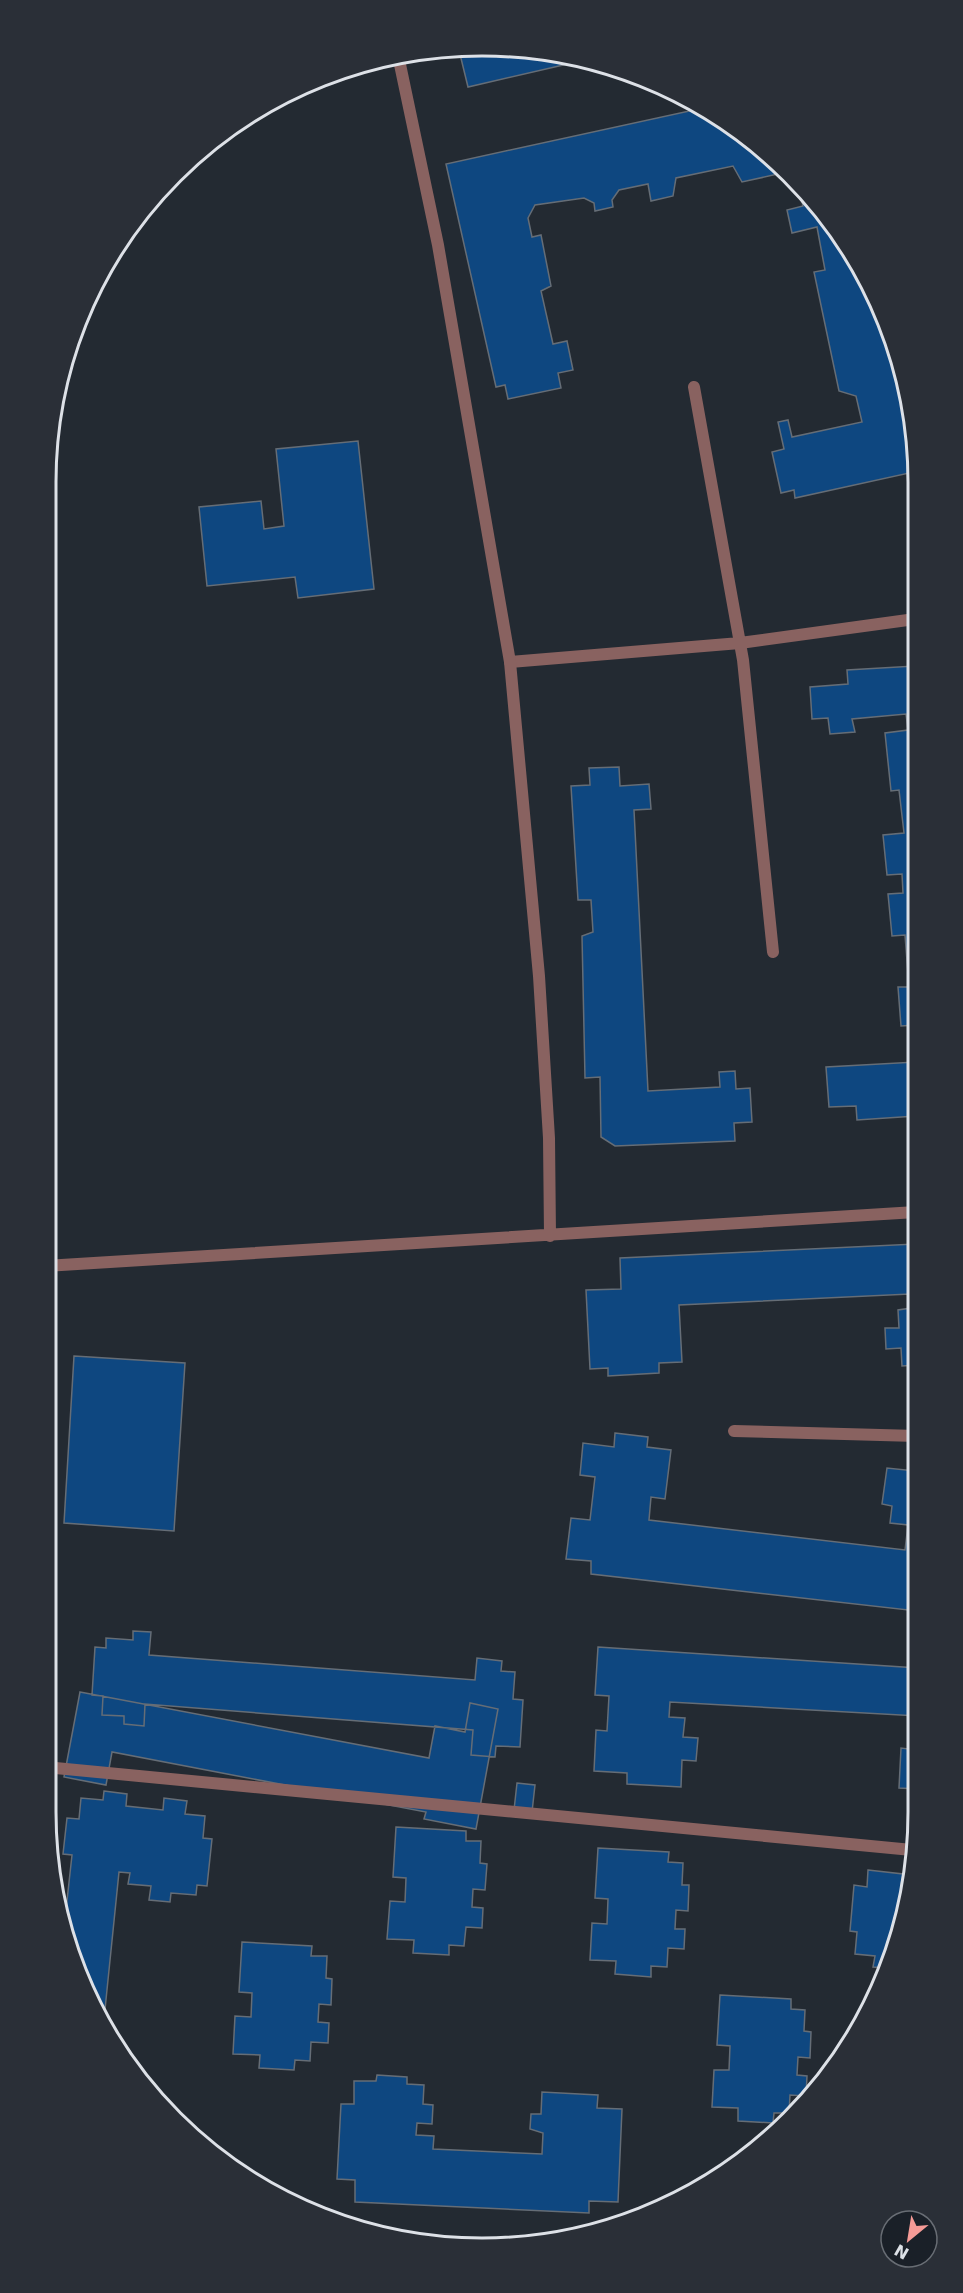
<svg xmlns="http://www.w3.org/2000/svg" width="963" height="2293" viewBox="0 0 963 2293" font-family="'DejaVu Sans',sans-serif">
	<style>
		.building { fill: #0e4780; stroke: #656d76; stroke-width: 1.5 }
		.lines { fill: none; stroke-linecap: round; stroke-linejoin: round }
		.service { stroke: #896260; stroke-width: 12 }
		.minor { stroke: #896260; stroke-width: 12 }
		.rim { fill: none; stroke: #dde1e7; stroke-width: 3 }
	</style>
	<rect width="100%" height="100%" fill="#232a32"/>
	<path class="building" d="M458 46 538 49 585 60 468 87Z
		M703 108 724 118 777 165 778 174 742 182 733 166 676 178 673 196 651 201 648 184 619 190 612 200 613 207 595 211 594 203 584 198 535 205 528 218 532 237 541 235 551 286 541 291 553 344 567 341 573 370 558 373 561 388 508 399 505 385 496 387 446 164Z
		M798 183 810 194 873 289 914 424V472L795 498 794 490 781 493 772 452 784 449 778 422 788 420 792 437 862 422 856 396 839 391 814 272 825 270 817 227 792 233 787 210 803 206Z
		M358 441 374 589 298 598 295 577 207 586 199 507 261 501 264 529 284 526 276 449Z
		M915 666 916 1025 901 1026 898 987H909L905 935 892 936 888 894 903 893 902 874 887 875 883 835 904 833 899 790 891 791 885 733 908 730 906 714 852 719 855 732 830 734 828 718 812 719 810 687 848 684 847 670Z
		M619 767 620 786 649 784 651 809 634 810 648 1091 720 1087 719 1072 735 1071 736 1089 750 1088 752 1122 734 1123 735 1141 615 1146 601 1137 600 1077 585 1078 582 936 593 932 591 900H578L571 786 590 785 589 768Z
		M916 1062V1116L857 1120 856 1106 829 1107 826 1067Z
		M916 1244 917 1365 902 1366 901 1348 886 1349 885 1328H899L898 1310 911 1308 910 1294 679 1305 682 1362 659 1363V1373L608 1376V1368L590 1369 586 1290 621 1289 620 1258Z
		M74 1356 185 1363 174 1531 64 1523Z
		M615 1433 648 1437 647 1447 671 1450 665 1499 651 1497 649 1520 905 1550 908 1525 890 1523 892 1506 882 1504 887 1468 915 1471 917 1458V1611L591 1574V1561L566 1559 571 1518 590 1520 595 1477 580 1475 583 1443 614 1447Z
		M133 1631 151 1632 149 1655 475 1680 477 1658 502 1661 501 1671 515 1672 513 1699 523 1700 520 1747 496 1746 495 1757 471 1755 473 1730 145 1704 144 1726 124 1724V1716L102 1715 103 1696 92 1695 95 1647 106 1648V1638L133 1640Z
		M598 1647 918 1668V1716L670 1702 669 1717 685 1718 683 1737 698 1738 696 1761 682 1760 681 1787 627 1784V1773L594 1771 596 1730 607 1731 609 1696 595 1695Z
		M80 1692 429 1758 435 1726 465 1732 470 1703 498 1709 476 1829 424 1819 426 1812 112 1752 106 1785 64 1777Z
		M918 1734V1789L899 1788 901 1748 917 1750Z
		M517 1783 535 1785 532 1812 514 1810Z
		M104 1791 127 1794 126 1806 163 1810 164 1798 187 1801 185 1814 205 1816 203 1838 212 1839 207 1886 197 1885 196 1895 171 1893 170 1902 149 1900 151 1886 128 1884 130 1873 119 1872 103 2029 68 1952 64 1928 72 1855 63 1854 67 1818 79 1819 81 1798 103 1800Z
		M396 1827 466 1831V1841H481L480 1863 487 1864 485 1890 473 1889 472 1907 483 1908 482 1928 466 1927 464 1946 449 1945V1955L413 1953 414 1940 387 1939 390 1901 405 1902 406 1878 393 1877Z
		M598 1848 669 1852 668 1862 683 1863 682 1885H689L688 1911 676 1910 675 1929H685L684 1949 668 1948 667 1967 651 1966V1977L615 1974 616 1961 590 1960 592 1923 607 1924 608 1899 595 1898Z
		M868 1870 903 1874 901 1885H906L895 1951 886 1968 873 1967 875 1956 855 1954 857 1932 850 1931 854 1885 867 1887Z
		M242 1942 312 1946 311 1956H327L326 1978 332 1979 331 2005 319 2004 318 2022 329 2023 328 2043 311 2042 310 2061 295 2060 294 2070 259 2068 260 2055 233 2054 235 2016 251 2017 252 1993 239 1992Z
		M720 1995 791 1999V2009L805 2010 804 2031 811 2032 810 2058 798 2057 797 2075 807 2076 806 2096 790 2095 789 2113H774L773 2123 738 2121V2108L712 2107 714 2070H729L730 2046 717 2045Z
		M377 2075 407 2077V2084L424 2085 423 2104 433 2105 432 2124 417 2123 416 2135 434 2136 433 2149 542 2154 543 2133 530 2129 531 2114H541L542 2092 598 2095 597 2108 622 2109 618 2202 589 2201V2213L355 2202V2180L337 2179 341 2104H354V2081H376Z"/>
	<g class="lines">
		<path class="service" d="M694 387 743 660 773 952
			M510 662 740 643 915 619"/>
		<path class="minor" d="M398 55 438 245 510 662 539 976 549 1138 550 1236
			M45 1266 916 1212
			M734 1431 917 1436
			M45 1767 912 1850"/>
	</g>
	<path d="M0 0H963V2293H0ZM482 56H482A426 426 0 0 1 908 482V1812A426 426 0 0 1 482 2238H482A426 426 0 0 1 56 1812V482A426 426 0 0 1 482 56Z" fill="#2a2f37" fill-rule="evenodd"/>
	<path class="rim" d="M482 56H482A426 426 0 0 1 908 482V1812A426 426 0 0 1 482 2238H482A426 426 0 0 1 56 1812V482A426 426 0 0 1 482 56Z"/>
	<g transform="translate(909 2239) rotate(210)"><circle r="28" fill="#1a2028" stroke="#686d74" stroke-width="1.5"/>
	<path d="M0-4.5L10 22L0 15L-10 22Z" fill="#f59b97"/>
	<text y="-9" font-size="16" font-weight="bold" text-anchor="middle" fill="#dde1e7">N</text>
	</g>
</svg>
